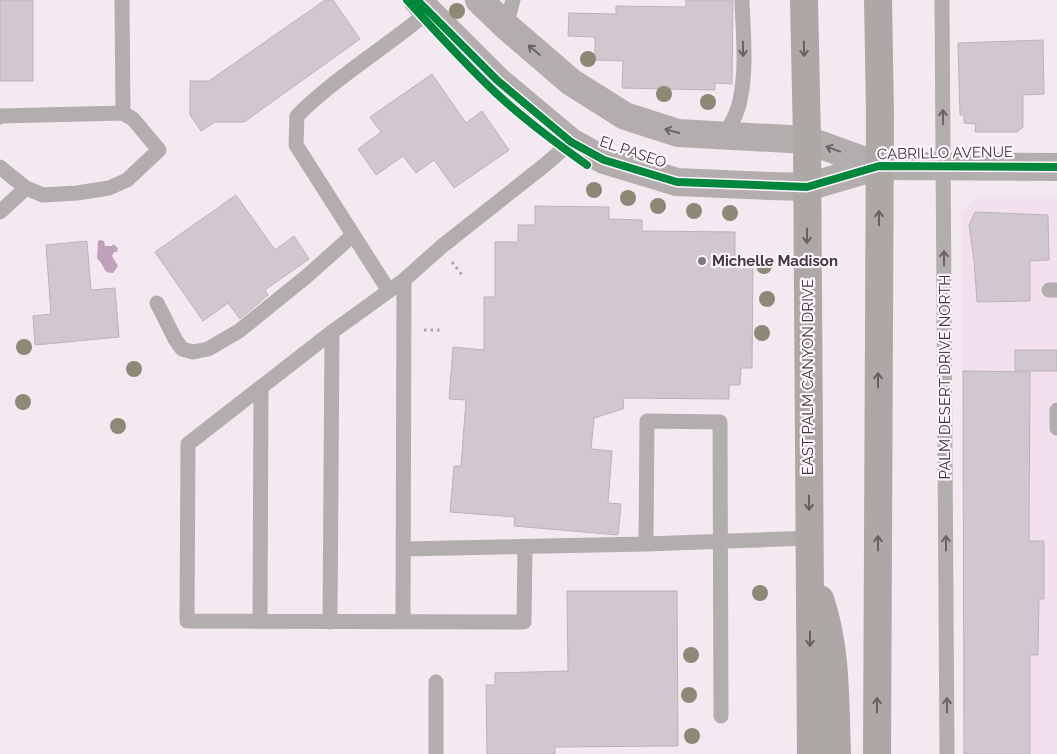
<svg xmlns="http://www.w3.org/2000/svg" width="1057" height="754" viewBox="0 0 1057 754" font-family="Raleway,sans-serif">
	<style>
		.built { fill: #f3e0ef }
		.water { fill: #c0a0ba }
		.building { fill: #d0c8ce; stroke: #bbb3b9 }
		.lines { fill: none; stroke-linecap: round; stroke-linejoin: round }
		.path { stroke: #aba8a7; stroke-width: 3; stroke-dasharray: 2.5 4; stroke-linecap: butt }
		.lane { stroke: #b3aeae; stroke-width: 15 }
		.street { stroke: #b3aeae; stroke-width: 28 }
		.secondary { stroke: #b3aead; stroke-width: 28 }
		.primary { stroke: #ada8a6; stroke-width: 28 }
		.cycleway-casing { stroke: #fef6fc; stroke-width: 11 }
		.cycleway { stroke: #00873e; stroke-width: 8 }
		.tree { fill: #8c8977 }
		.oneway { stroke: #696266 }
		.oneway2 { stroke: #676063 }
		.poi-dot { fill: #80777d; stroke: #fef6fc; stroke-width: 2 }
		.labels { text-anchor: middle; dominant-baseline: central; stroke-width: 4.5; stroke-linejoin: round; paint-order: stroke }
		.street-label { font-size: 15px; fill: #41393f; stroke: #fef6fc }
		.poi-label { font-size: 15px; font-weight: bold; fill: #41393f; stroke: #fef6fc; text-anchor: start }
	</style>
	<rect width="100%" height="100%" fill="#f4e9f1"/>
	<path class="built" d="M977 197H1057V754H964L961 212Z"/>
	<path class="water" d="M100 240 104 241 105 246H112L113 244 118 248 117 252H114L112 256 118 266 113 273C104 273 105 269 101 263 100 261 98 260 97 258L98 241Z"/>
	<path class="building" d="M0 0H33V81H0Z
		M325 0H333L360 39 244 122H215L201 131 190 115V81H209Z
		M686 0H733L732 84 715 83V90L622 88 623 61 595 60V37L568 36 569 13 616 14V6L686 7Z
		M1043 40 1044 94 1023 95V127L1017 132H975L976 124 964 123V115H960L958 43Z
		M432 74 466 123 482 111 509 150 454 188 434 160 416 173 403 156 376 175 358 149 381 132 370 117Z
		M236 195 275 250 294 236 309 259 265 290 268 295 240 319 228 303 203 321 155 252Z
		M535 206 609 207V219L642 220V231L735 232V260H753L752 368H741L740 385H729V399L624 398 623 409 594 418 591 449 612 451 608 503 621 504 618 535 514 526 515 517 450 512 454 466H461L466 400 449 399 453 347 484 350V297H495V242H518V225H535Z
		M975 212 1048 215 1049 260 1030 261V301L977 302 974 260 969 225Z
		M87 241 91 290 115 288 119 337 35 345 33 316 51 314 46 245Z
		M1015 350H1057V371H1015Z
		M963 371 1030 372 1029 541H1044V599H1039L1038 655H1030V754H964Z
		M567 591H677L678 746 555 747V754H487L486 685H495V673L568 671Z"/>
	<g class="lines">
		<path class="path" d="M452 262 462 275
			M424 330H443"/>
		<path class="lane" d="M122 0 123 113
			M942 0 947 754
			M506 26 513 0
			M0 117V116L123 113 133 119 159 150 127 180 109 188 77 193 43 195 26 188 0 167
			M725 135C731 124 738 113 740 100 747 68 743 33 742 0
			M0 212 26 188
			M404 280 332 332 188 444 187 621 524 622 525 547
			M1049 290H1057
			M389 291 296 145 297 116C336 77 385 48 428 12
			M157 303 175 339 182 349 193 352 208 349 239 331 307 276 353 235
			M1057 410V428
			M646 544 647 421 720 422 721 716
			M404 549 646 544 809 538
			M260 621 261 387
			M330 622 332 332
			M403 622 404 280 441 247 546 164 571 142
			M436 682V754"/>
		<path class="street" d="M879 166 1057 167"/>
		<path class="secondary" d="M417 0 498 81 571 142 604 160 677 182 769 186 807 187 879 166
			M479 0 506 26 571 82 625 116 678 133 807 140 879 166"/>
		<path class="primary" d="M804 0 807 140 811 754
			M820 599C837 649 835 702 837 754
			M877 754 880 114 878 0"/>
		<defs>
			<path id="cycleway" d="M407 0C436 32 465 64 497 94 525 120 556 143 587 165
				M417 0 498 81 571 142 604 160 677 182 807 187 879 166 1057 167"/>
		</defs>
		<use href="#cycleway" class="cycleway-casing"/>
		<use href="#cycleway" class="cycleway"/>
	</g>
	<g class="tree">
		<circle cx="457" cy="11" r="8"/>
		<circle cx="588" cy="59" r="8"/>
		<circle cx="664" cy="94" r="8"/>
		<circle cx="708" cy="102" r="8"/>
		<circle cx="594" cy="190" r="8"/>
		<circle cx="628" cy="198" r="8"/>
		<circle cx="658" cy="206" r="8"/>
		<circle cx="694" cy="211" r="8"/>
		<circle cx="730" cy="213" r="8"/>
		<circle cx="764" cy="266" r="8"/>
		<circle cx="767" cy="299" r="8"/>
		<circle cx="762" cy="333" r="8"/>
		<circle cx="24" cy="347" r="8"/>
		<circle cx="134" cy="369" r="8"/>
		<circle cx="23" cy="402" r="8"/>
		<circle cx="118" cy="426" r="8"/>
		<circle cx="760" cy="593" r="8"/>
		<circle cx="691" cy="655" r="8"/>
		<circle cx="689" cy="695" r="8"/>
		<circle cx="692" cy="736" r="8"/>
	</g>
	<defs><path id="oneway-shaft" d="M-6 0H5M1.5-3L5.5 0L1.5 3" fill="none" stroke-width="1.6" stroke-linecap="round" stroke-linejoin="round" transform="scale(1.25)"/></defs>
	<g class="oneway">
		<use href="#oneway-shaft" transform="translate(743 49) rotate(90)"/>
		<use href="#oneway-shaft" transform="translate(534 50) rotate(-140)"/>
		<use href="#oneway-shaft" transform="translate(943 117) rotate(-91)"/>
		<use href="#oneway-shaft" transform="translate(672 131) rotate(-165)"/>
		<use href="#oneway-shaft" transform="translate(833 149) rotate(-160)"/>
		<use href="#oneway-shaft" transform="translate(944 258) rotate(-90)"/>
		<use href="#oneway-shaft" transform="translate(946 543) rotate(-90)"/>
		<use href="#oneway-shaft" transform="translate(947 705) rotate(-90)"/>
	</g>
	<g class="oneway2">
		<use href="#oneway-shaft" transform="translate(804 49) rotate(89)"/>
		<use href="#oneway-shaft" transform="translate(879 218) rotate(-90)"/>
		<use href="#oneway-shaft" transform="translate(807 236) rotate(90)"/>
		<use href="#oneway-shaft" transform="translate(878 380) rotate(-90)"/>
		<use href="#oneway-shaft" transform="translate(809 503) rotate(90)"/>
		<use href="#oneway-shaft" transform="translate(878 543) rotate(-90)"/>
		<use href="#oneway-shaft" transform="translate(810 639) rotate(90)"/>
		<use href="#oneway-shaft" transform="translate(877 705) rotate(-90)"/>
	</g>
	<circle class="poi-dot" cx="702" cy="261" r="5"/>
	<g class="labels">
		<g class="street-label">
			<text transform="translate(633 152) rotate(19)">EL PASEO</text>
			<text transform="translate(945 153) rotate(-1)">CABRILLO AVENUE</text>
			<text transform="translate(808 377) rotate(-90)">EAST PALM CANYON DRIVE</text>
			<text transform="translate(945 377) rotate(-90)">PALM DESERT DRIVE NORTH</text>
		</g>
		<g class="poi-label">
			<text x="712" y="261">Michelle Madison</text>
		</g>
	</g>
</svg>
